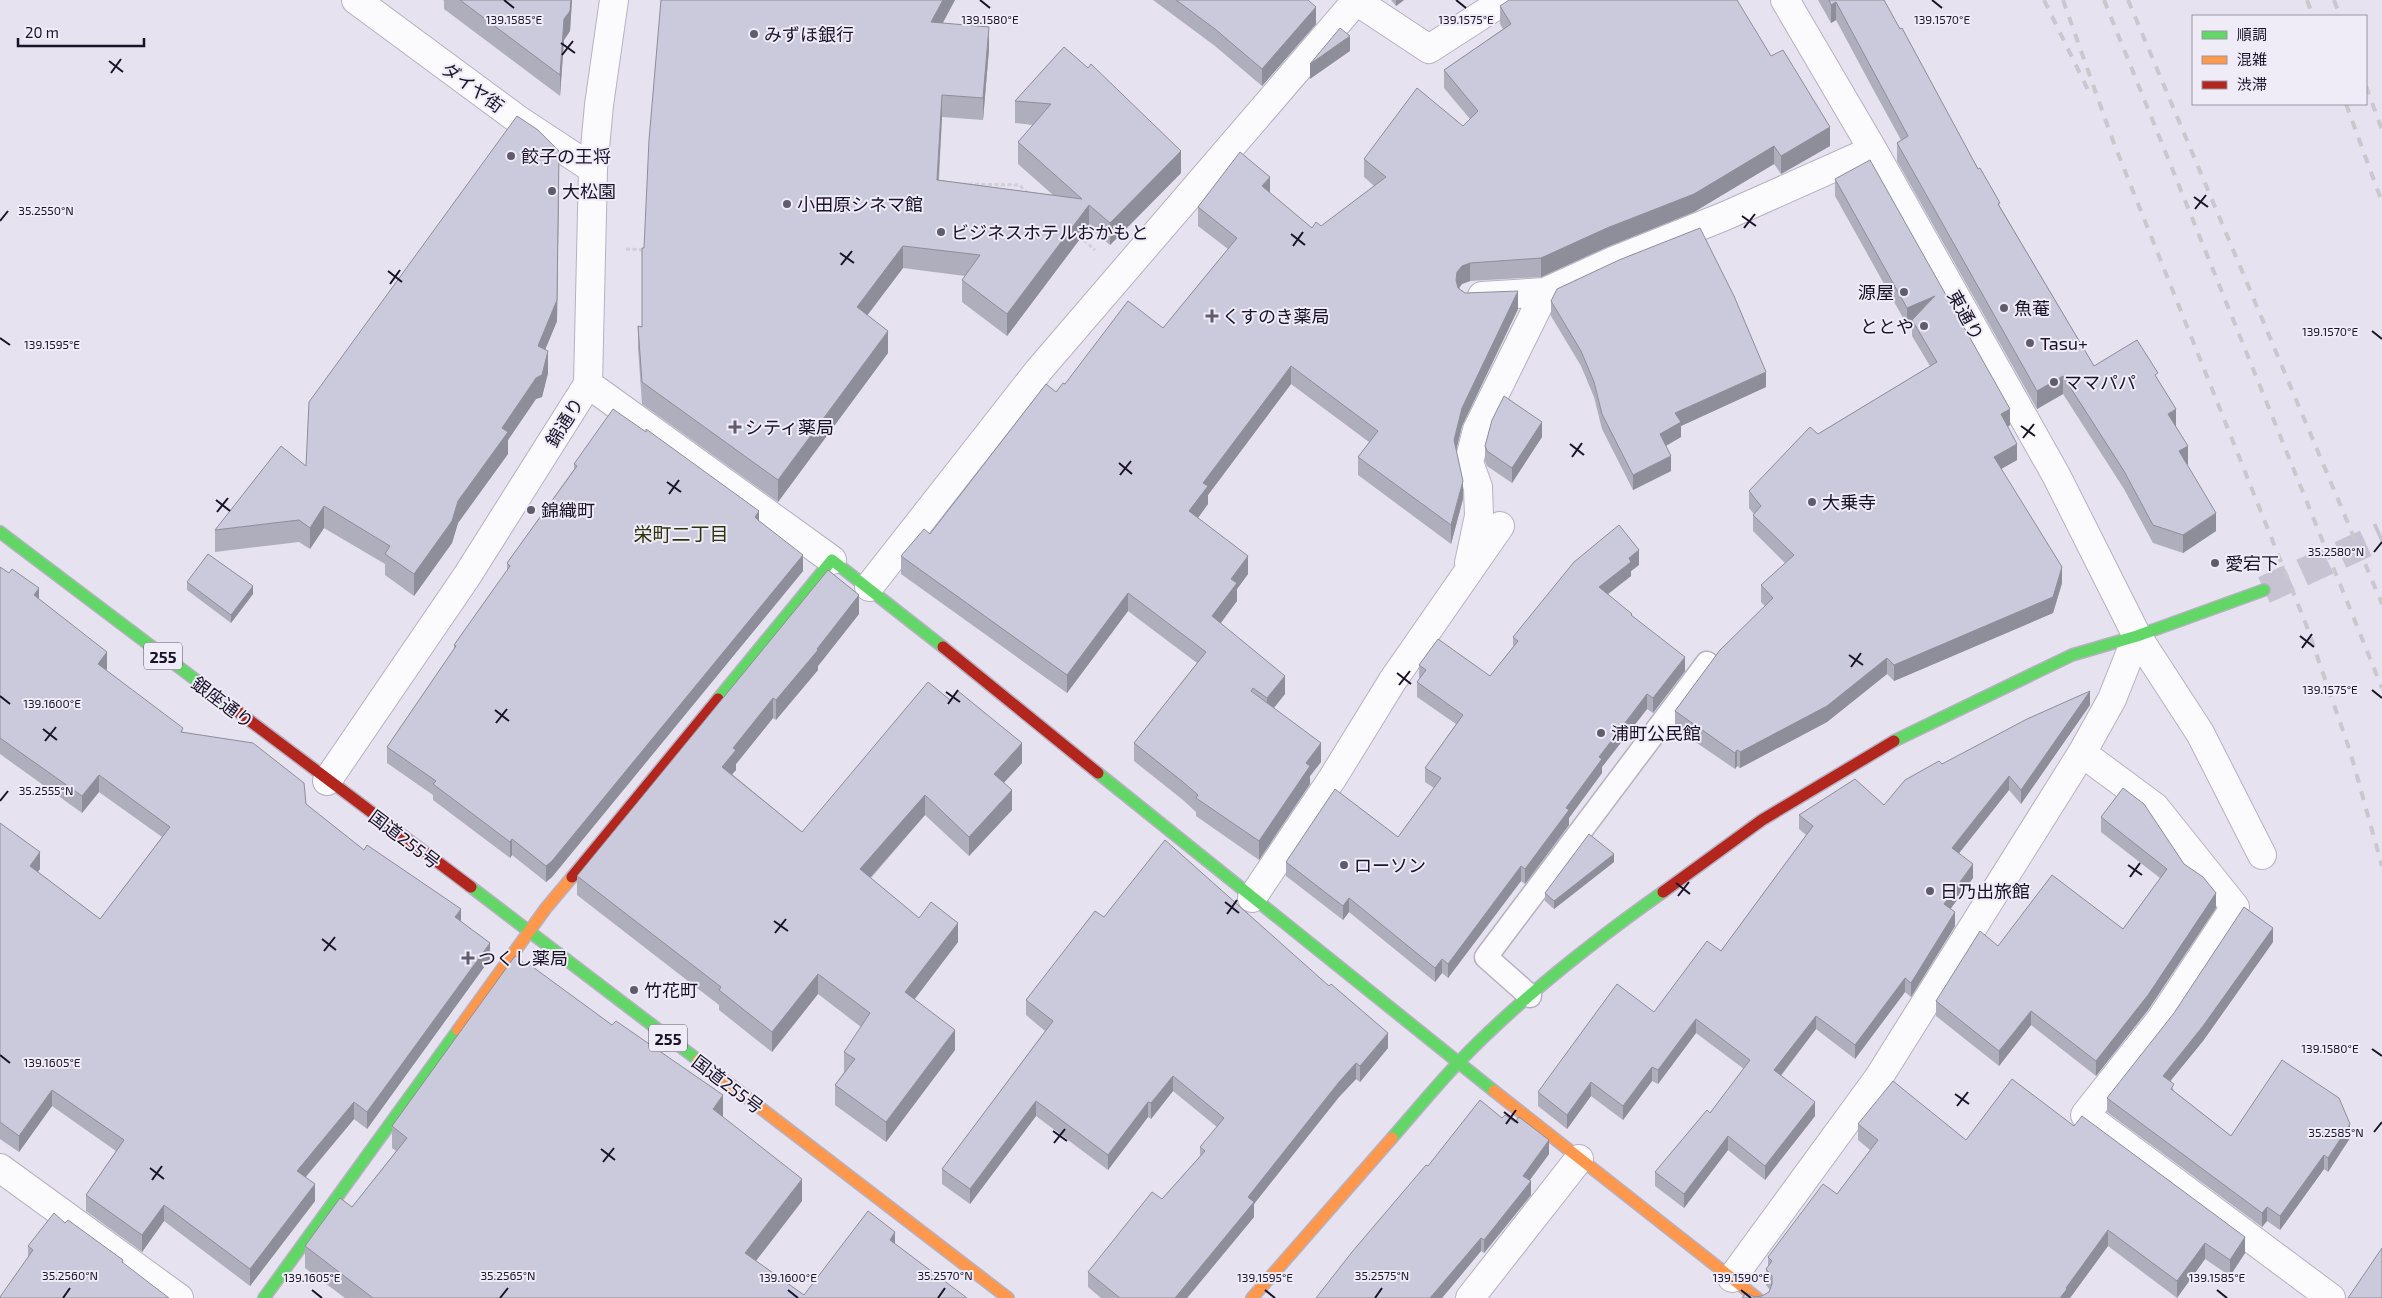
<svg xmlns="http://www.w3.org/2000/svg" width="2382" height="1298" viewBox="0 0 2382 1298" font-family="'Exo 2','Noto Sans JP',sans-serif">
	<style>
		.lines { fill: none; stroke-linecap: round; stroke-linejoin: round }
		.secondary-tunnel { stroke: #c7c3d2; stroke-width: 28; stroke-dasharray: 28 14; stroke-linecap: butt }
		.lane-casing { stroke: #b6b1c2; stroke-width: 25 }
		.street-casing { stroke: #b6b1c2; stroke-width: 30 }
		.fast-casing { stroke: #b6b1c2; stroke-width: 14 }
		.slow-casing { stroke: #b6b1c2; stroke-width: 14 }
		.jam-casing { stroke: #b6b1c2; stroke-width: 14 }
		.path { stroke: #d2d0d6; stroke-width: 3; stroke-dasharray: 4 2.5; stroke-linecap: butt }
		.lane { stroke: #fbfbfd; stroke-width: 22 }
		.street { stroke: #fbfbfd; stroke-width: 28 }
		.fast { stroke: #63d668; stroke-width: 11 }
		.slow { stroke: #ff974d; stroke-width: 11 }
		.jam { stroke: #b3261e; stroke-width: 11 }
		.rail { stroke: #cac8cd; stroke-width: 4; stroke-dasharray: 9 9; stroke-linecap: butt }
		.wall { fill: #afaebd }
		.shaded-wall { fill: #8e8d9a }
		.building { fill: #cbcadc; stroke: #8e8d9a }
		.ticks { fill: none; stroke: #191228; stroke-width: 2 }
		.poi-dot { fill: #615b6e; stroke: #efecf8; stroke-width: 2 }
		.labels { text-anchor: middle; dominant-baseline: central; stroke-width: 4; stroke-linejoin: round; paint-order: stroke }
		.shield { fill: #efecf8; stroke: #595366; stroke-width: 1 }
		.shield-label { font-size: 16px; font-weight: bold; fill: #191228 }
		.poi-label { font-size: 18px; fill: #191228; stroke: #efecf8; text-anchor: start }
		.street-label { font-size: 18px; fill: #191228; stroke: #efecf8 }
		.neighbourhood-label { font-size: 19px; fill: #2e340c; stroke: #efecf8 }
		.ticks-label { font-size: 12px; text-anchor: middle; fill: #191228; stroke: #efecf8; stroke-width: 4; stroke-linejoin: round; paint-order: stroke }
	</style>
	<rect width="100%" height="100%" fill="#e6e2f0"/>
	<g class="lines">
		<path class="secondary-tunnel" d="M2264 590 2382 536"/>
		<defs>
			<path id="lane" d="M1530 996 1486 957 1707 663"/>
			<path id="street" d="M356 0 520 121 593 169
				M1355 0 1429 49 1505 0
				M1785 0 1873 150 2056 475 2137 636 2200 733 2262 855
				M1482 296 1545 292 1613 261 1725 216 1873 150
				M588 384 832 560
				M1469 563 1479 516 1478 487 1469 462 1477 430 1545 292
				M869 587 1039 370 1356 1
				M2082 753 2155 807 2235 907 2161 1019 2085 1115 2331 1298
				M327 781 467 576 588 384 593 169 599 105 614 0
				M1252 898 1332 779 1393 680 1500 526
				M0 1168 179 1298
				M1732 1278 1879 1077 2082 753 2112 699 2137 636
				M1470 1298 1579 1159"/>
			<path id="fast" d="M0 532 233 708
				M718 699 832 560 943 647
				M1894 741 2072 655 2137 636 2264 590
				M1098 773 1494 1091
				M471 887 698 1060
				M1392 1138C1414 1113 1435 1087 1458 1063 1519 999 1591 943 1663 892
				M264 1298 458 1030"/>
			<path id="slow" d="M458 1030 546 908 572 877
				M698 1060 1008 1298
				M1494 1091 1757 1298
				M1252 1298 1392 1138"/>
			<path id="jam" d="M943 647 1098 773
				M233 708 471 887
				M572 877 718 699
				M1663 892 1762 820 1894 741"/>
		</defs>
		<use href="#lane" class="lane-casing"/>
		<use href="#street" class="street-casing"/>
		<use href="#fast" class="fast-casing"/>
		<use href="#slow" class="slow-casing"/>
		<use href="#jam" class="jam-casing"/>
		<path class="path" d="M962 184 1019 185 1028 193
			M1079 236 1095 250
			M626 249 645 250"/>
		<use href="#lane" class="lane"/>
		<use href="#street" class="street"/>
		<use href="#fast" class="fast"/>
		<use href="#slow" class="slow"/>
		<use href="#jam" class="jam"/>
		<path class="rail" d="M2044 0 2091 96
			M2063 0 2113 141 2307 627 2350 751 2382 866
			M2104 0 2382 688
			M2128 0 2382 604
			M2307 0 2313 16
			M2334 0 2340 16
			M2366 86 2382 130
			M2346 104 2382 202"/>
	</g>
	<path class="wall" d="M443 0H572L570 31 564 40 560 96 444 9V1Z
		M955 0 943 23 989 49 983 120 942 117 939 180 1053 195 1018 164V142L1033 125 1015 123V101L1064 47 1181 173 1110 245 1089 227 1007 336 962 302V280L965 276 903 268 867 315 888 353 778 502 642 404 638 348V326L642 327 644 248Z
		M1153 0H1308L1316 24 1262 86 1215 46Z
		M1391 0H1404L1396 6Z
		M1818 0H1884L1978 169 2094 366 2158 380 2176 427 2188 464 2187 465 2216 531 2183 553 2153 543 2124 489 2063 394 2037 409 1897 161V143L1901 140 1873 89 1836 20 1831 23Z
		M1500 6 1771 56 1830 146 1781 174 1774 164 1694 212 1607 247 1541 277 1470 281 1462 284 1459 288 1465 293 1518 309 1462 426 1456 450 1463 499 1451 544 1358 475V457L1369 442 1291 384 1208 495V504L1198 518 1248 574 1237 589V601L1220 623 1285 694 1274 708 1321 762 1310 776V784L1259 860 1196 816V812L1183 800 1134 761V743L1197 663 1128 611 1067 693 901 574V556L930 534 1056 392 1065 384 1163 328 1228 249 1198 226V207L1270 193 1312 228 1321 226 1374 186 1364 177V159L1463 126 1470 119 1444 88V70L1503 29 1500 24Z
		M559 173 557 321 545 350 548 373 542 397 536 399 508 440V454L458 523 452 543 414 596 385 575V564L324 528 310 549 299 542 215 552V530L306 466Z
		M1835 179 2010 425 2008 427 2017 460 2001 469 2062 583 2053 613 1894 681 1887 674 1827 722 1740 768 1737 766 1735 769 1675 728V711L1765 606 1761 602V585L1785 563 1753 531V515L1754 514 1749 508V491L1818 434 1930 366 1912 336V322L1907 325 1835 196Z
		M1551 301 1766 387 1681 426V437L1666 446 1671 471 1633 490 1602 429 1594 397 1581 366 1551 316Z
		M1542 437 1512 483 1487 466 1485 461V446Z
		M574 464 759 521 803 571 552 877 546 882 512 855 510 858 433 800V795L387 763V747L454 649V645L507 571V563L574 469Z
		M1639 565 1631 571V576L1608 594 1632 616 1685 671 1653 713 1647 709 1602 767V773L1569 818V825L1525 884 1521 881 1448 978 1442 973 1435 982 1349 912 1343 920 1286 876V862L1398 837 1434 788 1425 782V768L1456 724 1417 697V682L1419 679V665L1490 676 1513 647V637Z
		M0 567 39 599 107 669 106 670 183 732 306 804 364 850 461 921 490 959 367 1129 354 1119 306 1177 315 1201 250 1286 164 1221 142 1252 86 1211V1195L116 1151 52 1106 19 1152 0 1139V823L40 869 38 872 100 919 162 837 99 792 82 813 0 754Z
		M187 582 253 594 231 623 187 590Z
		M859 614 818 666V670L776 720 773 718 736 764V770L732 774 802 832 1022 763 1004 783 1012 810 969 856 925 815 871 878 919 918 958 942 914 999 955 1050 886 1142 835 1105V1085L844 1072V1052L861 1027 818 994 772 1052 719 1010V1005L577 895V876Z
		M2090 705 2021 804 2009 790 1959 853 1973 878 1950 909 1955 926 1911 997 1905 992 1855 1059 1816 1029 1781 1076 1815 1116 1765 1180 1728 1150 1684 1208 1655 1186V1172L1710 1113 1744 1069 1696 1033 1658 1084 1652 1081 1623 1120 1591 1096 1567 1129 1538 1106V1092L1654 1012 1721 951 1806 835 1799 829V815L1884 805 1942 764Z
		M2101 817 2184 864 2216 908 2148 1010 2096 1076 2031 1025 1999 1066 1936 1016V1001L1998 946 2123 929 2160 878 2101 832Z
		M1614 862 1554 909 1545 901V893Z
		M1104 917 1388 1048 1360 1082 1356 1079 1339 1097 1254 1204V1217L1187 1298H1101L1088 1287V1272L1162 1199 1200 1156V1147L1217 1127 1173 1091 1151 1119 1148 1117 1108 1170 1036 1116 970 1204 942 1184V1169L1045 1031 1026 1015V1000Z
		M2273 942 2203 1041 2170 1081 2174 1091 2231 1136 2350 1138 2328 1172 2324 1169 2280 1230 2267 1221 2262 1227 2107 1112V1098Z
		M723 1117 802 1201 756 1261 804 1295 895 1244 967 1298H345L305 1268V1246L352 1207 396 1151 392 1148V1126Z
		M1858 1124 1966 1140 2074 1126 2245 1253 2230 1276 2205 1259 2177 1298 2108 1246 2070 1298H1742L1762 1296 1769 1292 1770 1290 1766 1285V1269L1768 1267V1257L1837 1194 1870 1150 1858 1140Z
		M1549 1154 1530 1180 1531 1195 1484 1253 1481 1251 1442 1298H1316L1428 1166Z
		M65 1223 123 1263 28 1258V1246Z"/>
	<path class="shaded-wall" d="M571 0H572L570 31 564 40 560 96V75L564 19Z
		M943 0H955L931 44V22Z
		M1396 0H1404L1396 6Z
		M1836 2V20L1831 23V5Z
		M1316 7V24L1262 86V69Z
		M989 27V49L983 120V98Z
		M1350 36V51L1310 79V64Z
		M942 95V117L937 202V180Z
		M1830 127V146L1781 174V156Z
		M1774 146V164L1694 212 1607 247 1541 277V258Z
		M1181 151V173L1110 245V223Z
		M559 173 557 321 538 367V346Z
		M1270 177V195L1262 186Z
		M1089 205V227L1007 336V314Z
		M903 246V268L857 329V307Z
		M1470 263V281L1462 284 1457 291 1456 280 1457 272 1462 266Z
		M1518 291V309L1462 426 1454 459V440L1462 408Z
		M1935 296 1912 320V322L1907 325V308Z
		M888 331V353L778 502V480Z
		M548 351V373L542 397 536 399 508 440V454L458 523 452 543 414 596V574Z
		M1291 366V384L1208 495V504L1189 530V511L1203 483Z
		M1766 372V387L1681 426V437L1660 449V434L1675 413Z
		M2063 376V394L2037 409V391Z
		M2010 409V425L2001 431V414Z
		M2176 409V428L2168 414Z
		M1542 422V437L1512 483V468Z
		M2017 444V460L1994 473V457Z
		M2188 446V464L2179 470V451Z
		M1671 456V471L1633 490V475Z
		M1463 481V499L1451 544V525Z
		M324 506V528L310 549V528Z
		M759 511V527L755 517Z
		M2216 513V531L2183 553V535Z
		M1639 550V565L1631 571V576L1599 601V587L1629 558Z
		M803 555V571L552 877 546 882V866Z
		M1248 556V574L1237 589V601L1212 635V616L1231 579Z
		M2062 567V583L2053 613 1894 681V665Z
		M253 586V594L231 623V615Z
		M39 588V604L34 595Z
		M1128 593V611L1067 693V675Z
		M859 595V614L818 666V670L776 720V700Z
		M107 652V669L98 680V664Z
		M1685 657V671L1653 713V698Z
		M1887 658V674L1827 722 1740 768V752Z
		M1285 676V694L1267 716V698Z
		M2090 691V705L2021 804V790Z
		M1647 694V709L1602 767V773L1569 818V825L1525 884V869L1599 757Z
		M773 698V718L736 764V770L722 786V767L733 748Z
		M1022 743V763L994 793V774Z
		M1321 743V762L1310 776V784L1259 860V841L1306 763Z
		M1737 750V766L1735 769V753Z
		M99 775V792L82 813V796Z
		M2009 776V790L1952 862V848Z
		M1012 790V810L969 856V837Z
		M925 795V815L860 889V869Z
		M512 839V855L510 858V842Z
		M40 852V869L30 882V866Z
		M1614 854V862L1554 909V901Z
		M1973 864V878L1944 918V904Z
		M1521 866V881L1448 978V964Z
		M2216 893V908L2148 1010 2096 1076V1061Z
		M1349 898V912L1343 920V906Z
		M461 909V925L455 917Z
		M1955 912V926L1911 997V983Z
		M958 923V942L905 1012V992Z
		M2273 928V942L2203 1041 2163 1090V1076Z
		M490 943V959L367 1129V1112Z
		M1442 959V973L1435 982V968Z
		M818 974V994L772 1052V1032Z
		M1905 978V992L1855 1059V1045Z
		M2031 1011V1025L1999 1066V1051Z
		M1816 1016V1029L1774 1084V1070Z
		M1696 1019V1033L1658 1084V1070Z
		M955 1030V1050L886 1142V1122Z
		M1388 1033V1048L1360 1082V1066Z
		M1356 1063V1079L1339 1097 1254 1204V1217L1187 1298H1175L1248 1197 1339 1082Z
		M1652 1067V1081L1623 1120V1106Z
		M1173 1076V1091L1151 1119V1103Z
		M1591 1082V1096L1567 1129V1115Z
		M52 1090V1106L19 1152V1136Z
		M723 1095V1117L713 1109Z
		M1036 1101V1116L970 1204V1189Z
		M354 1102V1119L297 1187V1171Z
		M1148 1102V1117L1108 1170V1155Z
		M1815 1102V1116L1765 1180V1166Z
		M2350 1124V1138L2328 1172V1158Z
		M1728 1136V1150L1684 1208V1194Z
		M1549 1140V1154L1523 1189V1176Z
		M2324 1155V1169L2280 1230V1216Z
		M802 1179V1201L745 1275V1253Z
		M1531 1181V1195L1484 1253V1240Z
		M315 1184V1201L250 1286V1269Z
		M164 1205V1221L142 1252V1235Z
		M2267 1207V1221L2262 1227V1213Z
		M2108 1230V1246L2070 1298H2060L2066 1288Z
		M895 1232V1254L890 1240Z
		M2245 1237V1253L2230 1276V1260Z
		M1481 1238V1251L1442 1298H1430Z
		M2205 1243V1259L2177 1298V1281Z"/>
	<path class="building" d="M460 0H571L570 11 564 19 560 75Z
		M661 0H943L931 22 989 27 983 98 942 95 937 180 1082 199 1018 142 1051 104 1015 101 1064 47 1088 68 1091 64 1181 151 1110 223 1089 205 1007 314 962 280 980 255 903 246 857 307 888 331 778 480 642 382 638 326 642 327V248H644L649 140Z
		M1176 0H1308L1316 7 1262 69 1215 29Z
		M1509 0H1737L1771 56 1783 50 1830 127 1781 156 1774 146 1694 194 1607 228 1541 258 1470 263 1462 266 1457 272 1456 280 1458 288 1465 293 1518 291 1462 408 1454 440 1463 481 1451 525 1358 457 1378 431 1291 366 1203 483 1208 486 1189 511 1248 556 1231 579 1237 583 1212 616 1285 676 1267 698 1253 688 1251 691 1321 743 1306 763 1310 766 1259 841 1196 798 1198 795 1183 782 1134 743 1206 652 1128 593 1067 675 901 556 924 529 930 534 1046 384 1056 392 1063 383 1065 384 1128 301 1163 328 1237 238 1198 207 1240 152 1270 177 1262 186 1312 228 1316 222 1321 226 1386 177 1364 159 1417 88 1463 126 1478 111 1444 70 1511 24 1500 6Z
		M1829 0H1884L1900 29 1902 28 1978 169 1980 168 2000 203 1998 204 2094 366 2137 340 2158 373 2155 375 2176 409 2168 414 2188 446 2179 451 2216 513 2183 535 2153 525 2124 471 2063 376 2037 391 1897 143 1908 136 1836 2 1831 5Z
		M1340 28 1350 36 1310 64Z
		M517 116 538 130 559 151 557 300 538 346 548 351 542 375 536 378 502 428 508 432 458 501 452 521 414 574 385 554 390 546 324 506 310 528 299 520 215 530 281 446 306 466 309 402Z
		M1870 160 2010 409 2001 414 2017 444 1994 457 2062 567 2053 597 1894 665 1887 658 1827 706 1740 752 1737 750 1735 753 1675 711 1720 650 1773 598 1761 585 1794 555 1753 515 1761 506 1749 491 1810 427 1818 434 1937 362 1912 320 1935 296 1907 308 1835 179Z
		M1700 228 1734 296 1766 372 1675 413 1681 422 1660 434 1671 456 1633 475 1602 414 1594 382 1581 351 1551 301 1557 289 1619 260Z
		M1504 396 1542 422 1512 468 1487 451 1485 446 1492 420Z
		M613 409 646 432V429L759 511 755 517 758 520 803 555 552 861 546 866 512 839 510 842 433 784 436 781 387 747 456 646 454 645 510 566 507 563 577 466 574 464Z
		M1619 525 1639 550 1629 558 1631 562 1599 587 1632 614 1631 615 1685 657 1653 698 1647 694 1599 757 1602 759 1566 808 1569 810 1525 869 1521 866 1448 964 1442 959 1435 968 1349 898 1343 906 1286 862 1335 789 1398 837 1441 778 1425 768 1463 715 1417 682 1426 670 1419 665 1438 639 1490 676 1518 641 1513 637 1574 562Z
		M208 554 253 586 231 615 187 582Z
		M0 567 9 573 12 569 39 588 34 595 107 652 98 664 183 728 181 732 253 743 304 783 306 804 364 850 367 845 461 909 455 917 490 943 367 1112 354 1102 297 1171 315 1184 250 1269 164 1205 142 1235 86 1195 124 1140 52 1090 19 1136 0 1122V823L40 852 30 866 100 919 170 827 99 775 82 796 0 738Z
		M828 570 859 595 817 649 818 650 776 700 773 698 733 748 736 750 722 767 802 832 928 682 950 700 958 691 1022 743 994 774 1012 790 969 837 925 795 860 869 919 918 931 902 958 923 905 992 955 1030 886 1122 835 1085 855 1059 844 1052 870 1013 818 974 772 1032 719 990 721 987 577 876Z
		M2090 691 2021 790 2009 776 1952 848 1973 864 1944 904 1955 912 1911 983 1905 978 1855 1045 1816 1016 1774 1070 1815 1102 1765 1166 1728 1136 1684 1194 1655 1172 1707 1110 1710 1113 1750 1060 1696 1019 1658 1070 1652 1067 1623 1106 1591 1082 1567 1115 1538 1092 1617 984 1654 1012 1707 941 1721 951 1813 826 1799 815 1855 779 1884 805 1905 780 1939 761 1942 764 2027 719Z
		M2123 788 2144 804 2184 864 2203 877 2216 893 2148 995 2096 1061 2031 1011 1999 1051 1936 1001 1980 931 1998 946 2052 875 2123 929 2167 869 2101 817Z
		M1589 834 1614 854 1554 901 1545 893Z
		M1165 840 1329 986 1331 984 1388 1033 1360 1066 1356 1063 1339 1082 1248 1197 1254 1202 1175 1298H1120L1088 1272 1152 1192 1162 1199 1205 1151 1200 1147 1224 1118 1173 1076 1151 1103 1148 1102 1108 1155 1036 1101 970 1189 942 1169 1053 1021 1026 1000 1095 911 1104 917Z
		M2244 907 2273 928 2203 1026 2163 1076 2174 1084 2171 1089 2231 1136 2282 1060 2339 1098 2350 1124 2328 1158 2324 1155 2280 1216 2267 1207 2262 1213 2107 1098 2174 1013Z
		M515 956 524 963 526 962 612 1025 616 1021 723 1095 713 1109 802 1179 745 1253 804 1295 868 1211 895 1232 890 1240 967 1298H373L305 1246 340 1198 352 1207 407 1138 392 1126Z
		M2012 1079 2074 1126 2082 1116 2245 1237 2230 1260 2205 1243 2177 1281 2108 1230 2066 1288 2067 1289 2060 1298H1742L1746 1293 1755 1297 1762 1296 1769 1292 1772 1284V1276L1766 1269 1772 1261 1768 1257 1823 1184 1837 1194 1878 1140 1858 1124 1893 1081 1966 1140Z
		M1480 1100 1502 1118 1505 1115 1515 1122 1519 1117 1549 1140 1523 1176 1531 1181 1484 1240 1481 1238 1430 1298H1316L1352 1252 1426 1165 1428 1166Z
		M54 1213 65 1223 68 1220 123 1260 122 1262 169 1298H0V1297L33 1250 28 1246Z
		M2382 1248V1298H2348Z"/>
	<path class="ticks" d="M504 0 514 8M980 0 990 8M1456 0 1466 8M1932 0 1942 8M561 43 575 53M562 55 573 41M109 61 123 72M111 73 121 59M2194 197 2208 207M2195 209 2206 195M1742 216 1756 226M0 221 8 211M1744 228 1755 214M1291 234 1305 245M1293 246 1303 232M840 253 854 263M841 265 852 251M388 271 402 282M390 284 400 270M2372 331 2382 339M0 338 10 345M2021 426 2035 436M2023 438 2034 424M1570 444 1584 455M1572 457 1582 443M1119 463 1132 474M1120 475 1131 461M667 482 681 492M669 494 679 480M216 500 230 511M217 512 228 498M2374 552 2382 542M2300 636 2314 647M2302 648 2312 634M1849 655 1863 665M1851 667 1861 653M1397 673 1411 684M1399 685 1410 671M2372 690 2382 698M946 692 960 702M0 696 10 704M948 704 958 690M495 710 509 721M496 723 507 709M43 729 57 740M45 741 56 727M0 801 8 791M2128 865 2142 875M2130 877 2140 863M1676 883 1690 894M1678 896 1689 882M1225 902 1239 913M1227 914 1237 900M774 921 788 931M775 933 786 919M322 939 336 950M324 951 335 937M2372 1049 2382 1056M0 1055 10 1063M1955 1094 1969 1104M1957 1106 1968 1092M1504 1112 1518 1123M1506 1124 1516 1110M1053 1131 1067 1141M2374 1132 2382 1122M1054 1143 1065 1129M601 1149 615 1160M603 1162 614 1148M150 1168 164 1179M152 1180 162 1166M312 1290 322 1298M788 1290 798 1298M1265 1290 1275 1298M1741 1290 1751 1298M2217 1290 2227 1298M63 1298 70 1288M500 1298 508 1288M938 1298 945 1288M1375 1298 1382 1288"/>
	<g class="poi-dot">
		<circle cx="754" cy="34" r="5"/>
		<circle cx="511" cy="156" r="5"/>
		<circle cx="552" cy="191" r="5"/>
		<circle cx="787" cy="204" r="5"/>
		<circle cx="941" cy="232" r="5"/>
		<circle cx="1904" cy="292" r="5"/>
		<circle cx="2004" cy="308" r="5"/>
		<path d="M1209.5 308.5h5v5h5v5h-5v5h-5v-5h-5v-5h5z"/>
		<circle cx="1924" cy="326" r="5"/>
		<circle cx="2030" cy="343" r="5"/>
		<circle cx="2054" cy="382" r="5"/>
		<path d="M732.5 419.5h5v5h5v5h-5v5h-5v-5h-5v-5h5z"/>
		<circle cx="1812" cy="502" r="5"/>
		<circle cx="531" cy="510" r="5"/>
		<circle cx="2215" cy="563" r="5"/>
		<circle cx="1601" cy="733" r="5"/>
		<circle cx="1344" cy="865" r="5"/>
		<circle cx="1930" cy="891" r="5"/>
		<path d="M465.5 950.5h5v5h5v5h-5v5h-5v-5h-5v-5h5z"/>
		<circle cx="634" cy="990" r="5"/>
	</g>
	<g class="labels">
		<g class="shield">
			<rect x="144" y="642.5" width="38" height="27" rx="4"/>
			<rect x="649" y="1024.5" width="38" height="27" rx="4"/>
		</g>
		<g class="shield-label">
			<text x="163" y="656">255</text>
			<text x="668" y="1038">255</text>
		</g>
		<g class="poi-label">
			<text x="764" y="34">みずほ銀行</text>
			<text x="521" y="156">餃子の王将</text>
			<text x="562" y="191">大松園</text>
			<text x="797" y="204">小田原シネマ館</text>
			<text x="951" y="232">ビジネスホテルおかもと</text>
			<text x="1894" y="292" text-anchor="end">源屋</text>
			<text x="2014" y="308">魚菴</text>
			<text x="1222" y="316">くすのき薬局</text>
			<text x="1914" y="326" text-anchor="end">ととや</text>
			<text x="2040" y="343">Tasu+</text>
			<text x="2064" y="382">ママパパ</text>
			<text x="745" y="427">シティ薬局</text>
			<text x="1822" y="502">大乗寺</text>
			<text x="541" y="510">錦織町</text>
			<text x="2225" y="563">愛宕下</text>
			<text x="1611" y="733">浦町公民館</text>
			<text x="1354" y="865">ローソン</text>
			<text x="1940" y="891">日乃出旅館</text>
			<text x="478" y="958">つくし薬局</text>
			<text x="644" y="990">竹花町</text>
		</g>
		<g class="street-label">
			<text transform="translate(473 87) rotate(36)">ダイヤ街</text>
			<text transform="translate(1966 315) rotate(61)">東通り</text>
			<text transform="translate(564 422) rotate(-58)">錦通り</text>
			<text transform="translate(223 702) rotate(37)">銀座通り</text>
			<text transform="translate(405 839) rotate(37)">国道255号</text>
			<text transform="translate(728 1084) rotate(37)">国道255号</text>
		</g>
		<g class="neighbourhood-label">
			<text x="681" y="533">栄町二丁目</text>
		</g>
	</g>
	<g class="ticks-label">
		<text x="990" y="24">139.1580°E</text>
		<text x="1466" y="24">139.1575°E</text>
		<text x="514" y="24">139.1585°E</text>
		<text x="1942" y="24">139.1570°E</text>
		<text x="46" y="215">35.2550°N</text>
		<text x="2330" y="336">139.1570°E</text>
		<text x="52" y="349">139.1595°E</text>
		<text x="2336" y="556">35.2580°N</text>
		<text x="2330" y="694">139.1575°E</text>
		<text x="52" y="708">139.1600°E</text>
		<text x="46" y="795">35.2555°N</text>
		<text x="2330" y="1053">139.1580°E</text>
		<text x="52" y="1067">139.1605°E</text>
		<text x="2336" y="1137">35.2585°N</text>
		<text x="70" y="1280">35.2560°N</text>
		<text x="508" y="1280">35.2565°N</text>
		<text x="945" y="1280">35.2570°N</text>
		<text x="1382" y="1280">35.2575°N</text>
		<text x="312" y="1282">139.1605°E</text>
		<text x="788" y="1282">139.1600°E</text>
		<text x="1265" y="1282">139.1595°E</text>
		<text x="1741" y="1282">139.1590°E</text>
		<text x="2217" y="1282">139.1585°E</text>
	</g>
	<rect x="2192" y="15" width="175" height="90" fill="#efecf8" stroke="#9995a5"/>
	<rect x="2202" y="31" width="25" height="8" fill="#63d668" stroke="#9995a5"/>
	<text x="2237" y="40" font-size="15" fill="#191228">順調</text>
	<rect x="2202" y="56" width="25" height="8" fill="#ff974d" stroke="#9995a5"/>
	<text x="2237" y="65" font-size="15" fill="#191228">混雑</text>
	<rect x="2202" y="81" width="25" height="8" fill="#b3261e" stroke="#9995a5"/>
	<text x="2237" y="90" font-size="15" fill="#191228">渋滞</text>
	<path d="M18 38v8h126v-8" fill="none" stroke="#191228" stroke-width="2.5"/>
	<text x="25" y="38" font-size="15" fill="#191228" stroke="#efecf8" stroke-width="4" paint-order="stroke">20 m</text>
</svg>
